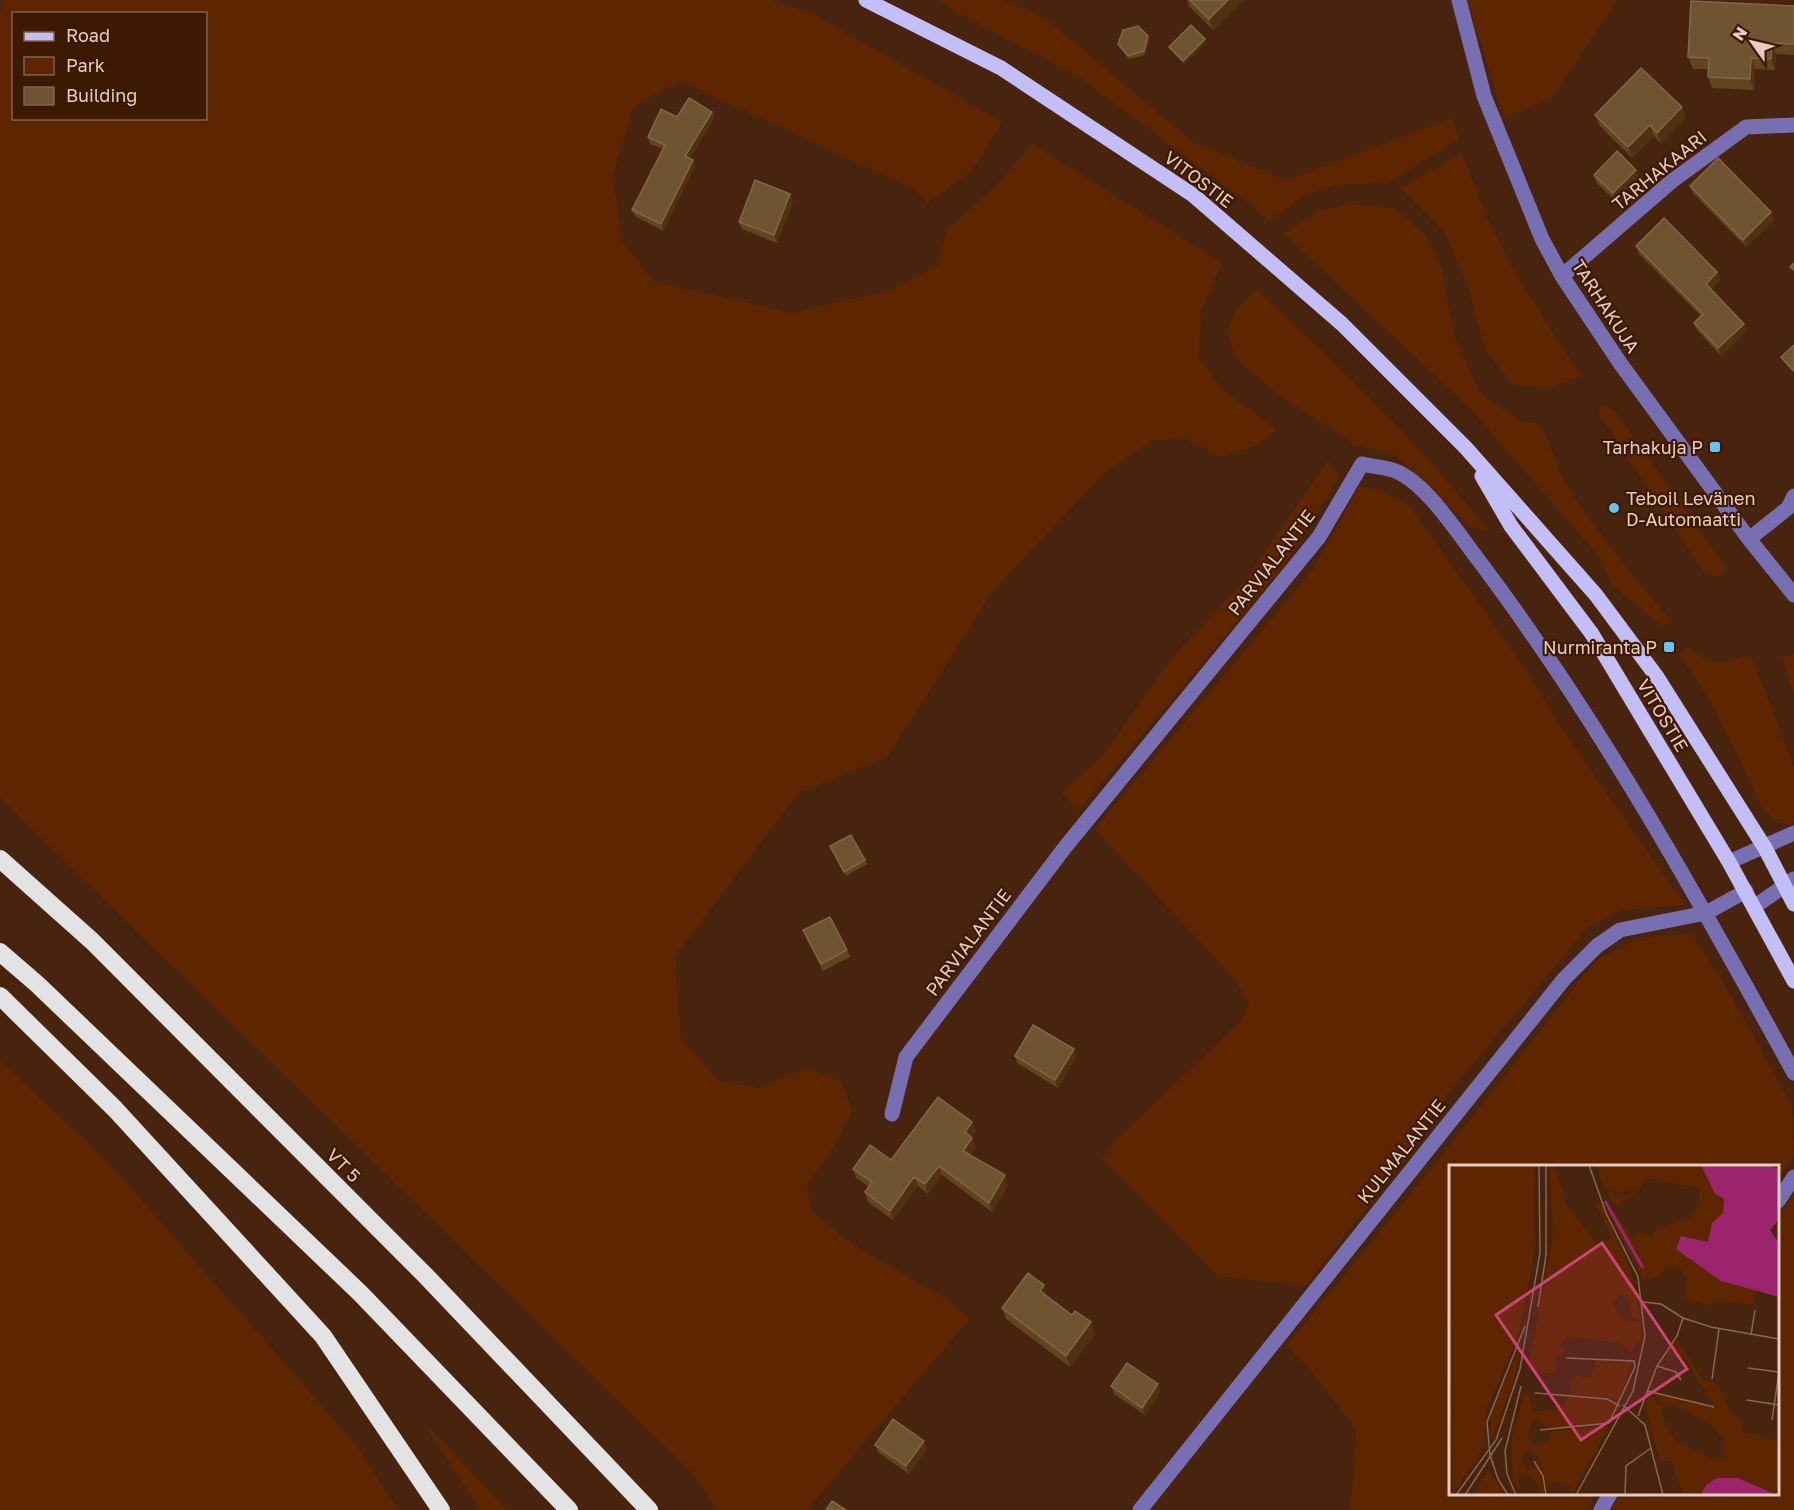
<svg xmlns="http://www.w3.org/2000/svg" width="1794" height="1510" viewBox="0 0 1794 1510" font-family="'Golos Text',sans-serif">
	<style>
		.green { fill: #5e2600; fill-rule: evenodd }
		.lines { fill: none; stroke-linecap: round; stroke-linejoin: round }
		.minor { stroke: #786fb3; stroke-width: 15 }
		.major { stroke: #c3bef5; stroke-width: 15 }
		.highway { stroke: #e3e3e3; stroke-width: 18 }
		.wall { fill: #624420 }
		.shaded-wall { fill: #523112 }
		.building { fill: #705331; stroke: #826648; stroke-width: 1.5 }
		.poi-dot { fill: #65c5ee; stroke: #3d1904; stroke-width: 2 }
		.labels { text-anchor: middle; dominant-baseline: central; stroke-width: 4.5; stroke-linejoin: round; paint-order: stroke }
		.street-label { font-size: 18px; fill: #e5ccc0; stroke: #3d1904 }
		.poi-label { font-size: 18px; fill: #e5ccc0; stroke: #3d1904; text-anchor: end }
		.inset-river { fill: none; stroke: #9c246c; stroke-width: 3 }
		.inset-road { fill: none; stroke: #876755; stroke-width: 1.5 }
		.view { fill: #cb4574; fill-opacity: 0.15; stroke: #cb4574; stroke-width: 3 }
		.inset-edge { fill: none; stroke: #e5ccc0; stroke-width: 3 }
	</style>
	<rect width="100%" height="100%" fill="#48230e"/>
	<path class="green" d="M5 0H772L811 13 1002 122 972 171 927 203 916 190 681 81 633 107 613 176 622 241 653 281 792 313 890 290 938 265 947 229 995 187 1032 144 1222 263 1201 310 1199 358 1221 388 1276 429 1257 445 1221 457 1187 439 1153 440 1105 472 993 591 887 757 798 793 675 956 681 1039 720 1082 760 1088 807 1068 841 1081 852 1110 833 1148 807 1185 811 1210 849 1242 952 1303 969 1319 807 1510H717L695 1476 0 798V13ZM14 14H206V118H14Z
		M939 0H1004L1047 20 1193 142 1283 179 1282 182 1452 118 1459 139 1387 183 1333 185 1302 197 1269 221 1253 206 1080 78 949 8Z
		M1467 0H1617L1552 98 1504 118Z
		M1462 153 1486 216 1518 278 1581 376 1547 389 1512 384 1485 349 1468 287 1445 232 1401 188Z
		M1351 204 1394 208 1424 233 1442 270 1454 336 1481 394 1521 421 1537 423C1552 439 1554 465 1566 484 1597 533 1634 576 1670 620L1663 627 1611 584 1601 559 1471 409 1284 234 1317 211Z
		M1256 289C1339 367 1419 442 1489 532L1468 525 1395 455 1356 445 1277 394 1236 358 1227 332 1237 309Z
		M1606 405 1616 413 1722 561 1726 569 1718 577 1704 573 1600 415 1599 406Z
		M1328 461 1339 477 1285 564 1078 811 1062 793 1105 753 1170 660 1244 582Z
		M1359 487 1379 490 1410 506 1530 676 1557 722 1685 905 1621 910 1587 928 1409 1140 1415 1147 1305 1286 1218 1276 1102 1158 1112 1144 1241 1021 1249 1003 1232 976 1095 829 1312 571Z
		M1690 647C1711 668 1725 663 1751 655L1794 767V823L1789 825 1776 822 1762 807 1711 701 1679 654Z
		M1794 654V695L1782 657Z
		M1692 934 1725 986 1792 1105 1794 1155 1778 1179V1166H1450V1494H1595L1587 1510H1350L1357 1430 1308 1367 1286 1346 1438 1161 1595 961 1643 937Z
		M0 1060 109 1163 357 1446 398 1510H0Z
		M1794 1192V1510H1611L1620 1494H1778V1217Z
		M421 1419 507 1510H480Z"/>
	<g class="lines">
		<path class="minor" d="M1459 0 1484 96 1542 239 1562 276 1620 363 1749 539 1794 595
			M1562 276 1672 181 1746 127 1794 125
			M1749 539 1788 508 1794 496
			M1729 862 1794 833
			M1754 907 1794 879
			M892 1114 906 1057 1066 846 1319 537 1362 464C1373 467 1388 467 1398 472 1429 487 1459 535 1480 562 1600 722 1698 898 1794 1073
			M1778 1201 1794 1177
			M1140 1510 1564 979 1597 946 1620 930 1706 913 1746 891
			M1601 1510 1610 1494"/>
		<path class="major" d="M866 0 1001 68 1193 195 1342 324 1466 448 1596 595 1657 677 1765 848 1794 904
			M1482 476 1511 526 1592 634 1729 862 1794 981"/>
		<path class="highway" d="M0 859 92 941 425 1275 649 1510
			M0 952 37 984 360 1293 569 1510
			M0 996 115 1109 323 1336 441 1510"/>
	</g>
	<path class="wall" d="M1187 0H1243L1213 30 1189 6Z
		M1794 6V55L1776 54 1775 70 1755 69 1754 90 1712 88 1708 77 1709 69H1693L1688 57Z
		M1150 39 1145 55 1129 59 1120 48 1118 44Z
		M1206 43 1184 64 1171 50 1169 47Z
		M1682 107 1686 118 1661 144 1654 136 1632 158 1600 126 1595 115Z
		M712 112 714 118 690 158 695 166 663 231 635 216 632 210 663 149 650 144 648 137 677 117Z
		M1594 175 1639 177 1615 201 1596 182Z
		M1690 186 1771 212 1774 220 1746 247 1693 193Z
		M793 201 777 243 742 229 739 222Z
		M1636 246 1717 272 1720 280 1711 289 1746 331 1721 356 1697 330 1694 323 1701 316 1639 254Z
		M1794 345V373L1783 361 1781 357Z
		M830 846 865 860 867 864 846 876Z
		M803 930 847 950 850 957 823 971 806 938Z
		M1074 1049 1076 1057 1058 1088 1017 1063 1015 1056Z
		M972 1122 976 1131 971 1137 976 1147 970 1155 1005 1175 1008 1185 992 1212 942 1175 928 1194 918 1186 893 1220 868 1202 865 1192 869 1187 856 1178 853 1169 891 1160Z
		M1048 1297 1095 1334 1070 1367 1006 1319 1002 1308Z
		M1111 1386 1160 1392 1145 1415 1114 1394Z
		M875 1445 927 1449 909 1474 878 1452Z"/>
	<path class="shaded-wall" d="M1228 0H1243L1213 30 1209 19Z
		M1148 36 1150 39 1145 55 1144 51Z
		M1205 39 1206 43 1184 64 1183 61Z
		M1772 43 1776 54 1775 70 1771 59Z
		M1751 58 1755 69 1754 90 1750 79Z
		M1682 107 1686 118 1661 144 1657 133Z
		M712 112 714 118 687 162 685 156Z
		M1650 125 1654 136 1632 158 1628 147Z
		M693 160 695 166 663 231 661 224Z
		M1636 170 1639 177 1615 201 1613 193Z
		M790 194 793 201 777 243 774 235Z
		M1771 212 1774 220 1746 247 1743 240Z
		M1717 272 1720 280 1709 291 1706 284Z
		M1744 324 1746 331 1721 356 1718 348Z
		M1074 1049 1076 1057 1058 1088 1055 1080Z
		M972 1122 976 1131 968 1142 965 1132Z
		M972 1138 976 1147 966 1160 963 1151Z
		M939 1166 942 1175 928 1194 925 1184Z
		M1005 1175 1008 1185 992 1212 989 1203Z
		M914 1177 918 1186 893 1220 890 1211Z
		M1044 1285 1048 1297 1044 1302 1040 1291Z
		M1091 1322 1095 1334 1070 1367 1066 1356Z
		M1158 1384 1160 1392 1145 1415 1142 1408Z
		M924 1441 927 1449 909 1474 906 1466Z"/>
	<path class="building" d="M1190 0H1228L1209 19Z
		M1691 1 1794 6V44L1772 43 1771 59 1751 58 1750 79 1708 77 1709 58 1688 57Z
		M1191 25 1205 39 1183 61 1169 47Z
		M1138 26 1148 36 1144 51 1128 56 1118 44 1123 30Z
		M1641 68 1682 107 1657 133 1650 125 1628 147 1595 115Z
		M689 98 712 112 685 156 693 160 661 224 632 210 665 145 648 137 661 109 677 117Z
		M1617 151 1636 170 1613 193 1594 175Z
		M1718 158 1771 212 1743 240 1690 186Z
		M755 180 790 194 774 235 739 222Z
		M1664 218 1717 272 1706 284 1744 324 1718 348 1694 323 1703 314 1636 246Z
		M1794 263V270L1790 267Z
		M1794 345V371L1781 357Z
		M851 835 865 860 844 872 830 846Z
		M830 917 847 950 821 964 803 930Z
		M1033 1025 1074 1049 1055 1080 1015 1056Z
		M938 1097 972 1122 965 1132 972 1138 963 1151 1005 1175 989 1203 939 1166 925 1184 914 1177 890 1211 865 1192 872 1182 853 1169 870 1145 891 1160Z
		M1028 1273 1044 1285 1040 1291 1072 1315 1075 1311 1091 1322 1066 1356 1002 1308Z
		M1127 1363 1158 1384 1142 1408 1111 1386Z
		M893 1419 924 1441 906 1466 875 1445Z
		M832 1501 846 1510H826Z"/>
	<g class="poi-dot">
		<rect x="1709" y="441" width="12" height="12" rx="3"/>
		<circle cx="1614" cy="508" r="6"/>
		<rect x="1663" y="641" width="12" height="12" rx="3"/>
	</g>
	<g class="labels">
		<g class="street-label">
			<text transform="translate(1659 170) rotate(-39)">TARHAKAARI</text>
			<text transform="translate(1199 179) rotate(37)">VITOSTIE</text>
			<text transform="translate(1606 306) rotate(57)">TARHAKUJA</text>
			<text transform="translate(1271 562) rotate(-52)">PARVIALANTIE</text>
			<text transform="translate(1663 715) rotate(59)">VITOSTIE</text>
			<text transform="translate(968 942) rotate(-53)">PARVIALANTIE</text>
			<text transform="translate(1401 1151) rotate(-51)">KULMALANTIE</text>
			<text transform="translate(344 1165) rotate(45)">VT 5</text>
		</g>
		<g class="poi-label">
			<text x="1703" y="447">Tarhakuja P</text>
			<text x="1626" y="498" text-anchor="start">Teboil Levänen<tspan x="1626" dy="21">D-Automaatti</tspan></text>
			<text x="1657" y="647">Nurmiranta P</text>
		</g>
	</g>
	<g transform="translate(1449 1165)">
		<rect width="330" height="330" fill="#48230e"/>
		<path d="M0 0H85L86 41 84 96 69 172 37 245 35 283 3 330ZM100 0H105L118 41 149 80 163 72 146 37 151 38 182 105 192 154 183 153 179 130H170L164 138 169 149 179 157H192V176L185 179 183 188 172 178 118 171 111 180 117 188 107 192V208L79 207 104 69ZM148 0H266L277 20 287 121H298L307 126 304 140 265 134 261 141 236 133 234 148 238 113 230 102 218 101 211 111 194 115 161 49 165 46 183 73 196 66 202 75 207 64 241 53 250 40V23L198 13 186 29 166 41 157 26 175 32 186 28 187 23 170 28 153 20ZM228 174 253 215 269 219 282 249 293 254V267L330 276V330L289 313H268L257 320 252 330H234L222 295 211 298 197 243 200 230 212 241 217 261 227 276 265 295 274 292 276 283 274 273 261 259 239 246 213 238 203 227 265 240 237 194 216 189ZM74 175 64 217 42 276V248ZM147 194 183 197 169 239 163 233 125 230 121 224 124 210 142 213ZM75 228 80 230 84 247 111 244 120 232 161 235 168 241 160 256 99 265 89 253 82 256 79 272 87 281 101 274 100 267 160 261 123 330 121 322 111 317H102L98 323 88 290 81 285 76 286 73 295 79 305 89 303 96 330H92L90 320 78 308 70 309 69 316 76 330 64 317 62 277ZM39 307 42 309 56 330H24Z" fill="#5e2600"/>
		<path d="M252 0H319L330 4V54L321 65 330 78V132L272 116 227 84 232 71 259 77 263 58 274 48 275 34 266 29ZM268 313H289L328 330H252L257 320Z" fill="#9c246c"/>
		<path class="inset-river" d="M156 36 194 103"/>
		<path class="inset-road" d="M194 137 212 139 234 153 262 162 330 174M89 142 97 90V0M302 170 306 145M208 201 227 207 232 215M299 203 330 207M263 214 270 164M198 226 265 242M86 228 158 234 171 241M298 235 330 240M174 240 196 260 214 330M189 251 208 201 228 171 234 153M323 255 330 207M91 265 160 258 186 202 185 196 117 193M85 296 94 311 97 330M7 330 47 275 71 204 91 88 90 0M16 330 53 273M59 330 49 314 41 290 38 257 76 161M67 330 58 309 56 286 72 221M127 330 184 226 196 171 189 112 157 48 140 0M176 330 177 301 202 283"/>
		<path class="view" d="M153 78 238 204 132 275 47 150Z"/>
		<rect width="330" height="330" class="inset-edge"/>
	</g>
	<rect x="12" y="12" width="195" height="108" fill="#3d1904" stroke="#80614f" stroke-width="1.5"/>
	<rect x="24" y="32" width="30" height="9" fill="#c3bef5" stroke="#80614f" stroke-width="1.5"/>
	<text x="66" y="42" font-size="18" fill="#e5ccc0">Road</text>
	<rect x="24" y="57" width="30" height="18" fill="#5e2600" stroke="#80614f" stroke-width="1.5"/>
	<text x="66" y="72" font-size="18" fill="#e5ccc0">Park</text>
	<rect x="24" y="87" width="30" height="18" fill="#705331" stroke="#80614f" stroke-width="1.5"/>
	<text x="66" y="102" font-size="18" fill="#e5ccc0">Building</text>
	<g transform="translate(1752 42) rotate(304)" stroke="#3d1904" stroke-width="4.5" paint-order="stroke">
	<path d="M0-4.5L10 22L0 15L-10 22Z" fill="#e5ccc0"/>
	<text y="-9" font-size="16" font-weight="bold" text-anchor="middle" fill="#e5ccc0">N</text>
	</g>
</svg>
